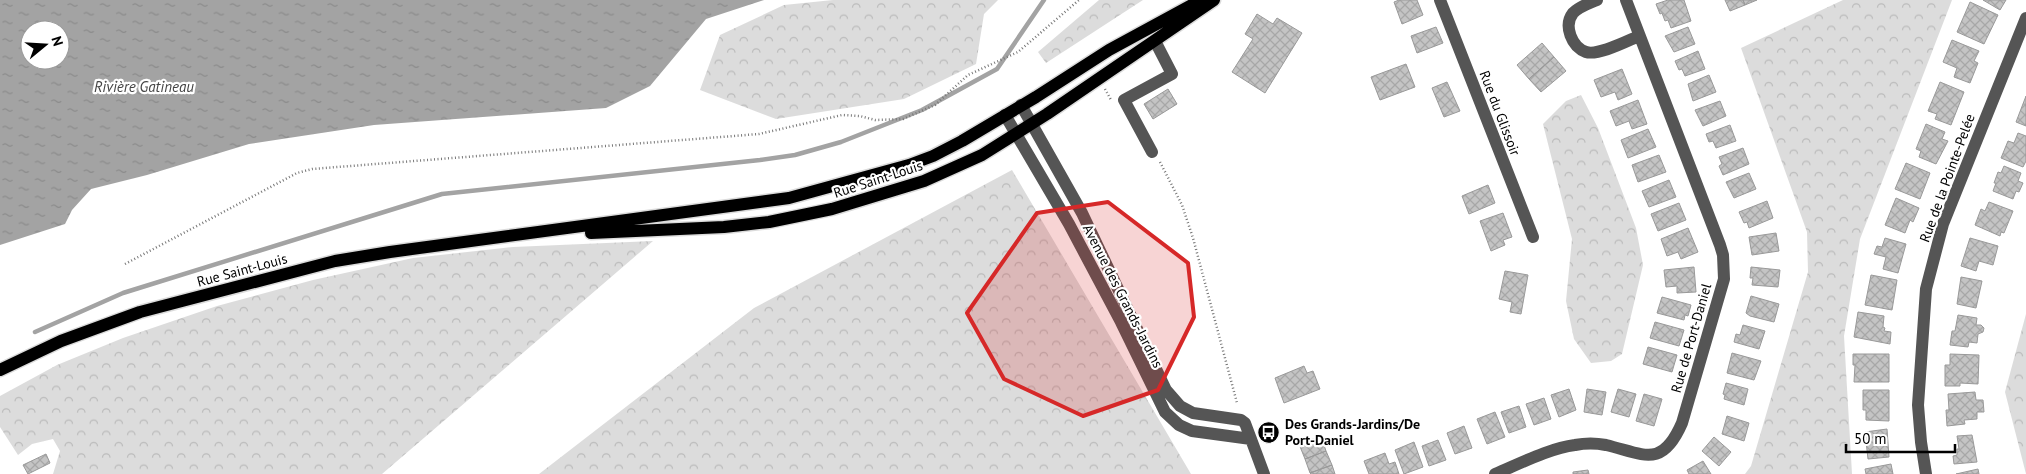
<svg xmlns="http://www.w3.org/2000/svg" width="2026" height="474" viewBox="0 0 2026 474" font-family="'PT Sans',sans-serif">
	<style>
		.forest { fill: url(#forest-crowns) }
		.water { fill: url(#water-ripples); fill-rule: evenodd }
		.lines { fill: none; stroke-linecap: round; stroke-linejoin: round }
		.stream { stroke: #a3a3a3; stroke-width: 4.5 }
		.building { fill: url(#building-cross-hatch); stroke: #999 }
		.major-casing { stroke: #dbdbdb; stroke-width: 15 }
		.path { stroke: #777; stroke-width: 2.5; stroke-dasharray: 1 2.5; stroke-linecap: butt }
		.minor { stroke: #555; stroke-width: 12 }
		.major { stroke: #000; stroke-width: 12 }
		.marked { fill: #d62828; fill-opacity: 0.2; stroke: #d62828; stroke-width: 4; stroke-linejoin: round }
		.labels { text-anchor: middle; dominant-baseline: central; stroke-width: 4.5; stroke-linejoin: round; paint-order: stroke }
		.street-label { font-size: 14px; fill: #000; stroke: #fff }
		.poi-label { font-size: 14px; font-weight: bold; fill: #000; stroke: #fff; text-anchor: start }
		.water-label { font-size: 15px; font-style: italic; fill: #444; stroke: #fff }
	</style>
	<defs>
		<pattern id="forest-crowns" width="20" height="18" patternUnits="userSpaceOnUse" patternTransform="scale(1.25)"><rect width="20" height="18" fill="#dcdcdc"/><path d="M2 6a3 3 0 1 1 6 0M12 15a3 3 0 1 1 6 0" fill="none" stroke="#bbb"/></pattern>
		<pattern id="water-ripples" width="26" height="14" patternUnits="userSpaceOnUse" patternTransform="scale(1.25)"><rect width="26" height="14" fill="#a3a3a3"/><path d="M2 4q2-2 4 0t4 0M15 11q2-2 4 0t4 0" fill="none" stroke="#8b8b8b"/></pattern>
		<pattern id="building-cross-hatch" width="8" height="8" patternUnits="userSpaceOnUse" patternTransform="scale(1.25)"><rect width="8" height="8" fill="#c4c4c4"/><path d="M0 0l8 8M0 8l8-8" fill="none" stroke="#a7a7a7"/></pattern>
	</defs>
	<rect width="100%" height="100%" fill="#fff"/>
	<path class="forest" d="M833 0H998L984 14 976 64 904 99 776 119 700 90 720 35 784 5Z
		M1099 0H1143L1046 63 1038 52Z
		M1843 0H1952L1860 239 1844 336 1852 474H1745L1751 466 1808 272 1807 232 1741 48Z
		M1581 95 1598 128 1636 228 1643 265 1622 354 1611 361 1591 363 1574 339 1566 301 1572 239 1543 124 1566 101Z
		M1012 170 1191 474H539L754 308Z
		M653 241 382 474H53L60 451 53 439 32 444 18 455 0 427V396L57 365 123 338 217 306 313 280 413 258 513 247Z
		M2026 314V474L2005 392Z"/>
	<path class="water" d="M0 0H764L706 19 650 86 606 108 374 125 249 144 147 175 91 189 72 210 65 224 0 245ZM30 30H60V60H30Z"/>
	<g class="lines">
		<path class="stream" d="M35 332 123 293 442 194 760 160 795 155 841 142 922 110 997 69 1044 0"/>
	</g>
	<path class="building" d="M1399 0H1417L1423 15 1402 24 1394 2Z
		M1668 0H1684L1691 21 1671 28 1668 20 1665 21 1662 13 1660 14 1656 4Z
		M1725 0H1743L1745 5 1730 11Z
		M1743 0H1757L1745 5Z
		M1983 0H2006L2000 10Z
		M1970 2 1998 15 1984 44 1957 32Z
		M1257 14 1273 24 1277 18 1302 33 1265 93 1232 72 1253 39 1245 34Z
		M1436 27 1443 43 1417 53 1411 36Z
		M1688 27 1695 44 1674 52 1665 36Z
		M1952 40 1979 51 1974 61 1978 63 1970 83 1954 77 1957 68 1943 62Z
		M1542 43 1554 57 1529 79 1517 65Z
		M1698 51 1705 69 1685 76 1682 69 1679 70 1675 61Z
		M1554 57 1566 71 1541 92 1529 79Z
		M1406 64 1415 87 1380 100 1371 77Z
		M1622 69 1632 94 1618 100 1615 92 1601 97 1594 80Z
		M1709 75 1716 92 1693 101 1688 84Z
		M1447 82 1460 111 1444 117 1432 88Z
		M1940 82 1964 92 1951 125 1935 119 1937 114 1928 111Z
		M1168 89 1177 104 1153 119 1144 104Z
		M2026 96V126L2016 122Z
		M1638 100 1647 124 1632 129 1629 121 1616 126 1610 111Z
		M1720 101 1726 116 1703 126 1695 110Z
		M1926 124 1945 132 1942 139 1948 141 1936 164 1919 157 1921 151 1916 149Z
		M1730 125 1736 141 1716 148 1713 141 1709 142 1706 134Z
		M1648 129 1656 147 1628 158 1621 140Z
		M2018 133 2026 136V161L2023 167 2001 158 2008 141 2014 143Z
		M1743 148 1749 164 1723 175 1719 166 1722 164 1719 157Z
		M1659 155 1666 172 1638 182 1632 165Z
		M1906 163 1930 173 1920 199 1895 189Z
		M2004 166 2021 173 2018 181 2023 183 2019 192 2016 191 2013 199 1993 191 1996 183H1994L1998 172 2001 173Z
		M1749 173 1756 189 1734 198 1726 182Z
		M1669 180 1676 197 1649 207 1642 191Z
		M1488 185 1495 203 1469 214 1462 196Z
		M1896 198 1919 208 1913 222 1910 220 1905 233 1885 225Z
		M1767 201 1773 218 1749 228 1747 222 1744 223 1739 212Z
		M1989 202 2013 211 2004 233 2001 232 2000 236 1975 225 1981 209 1985 211Z
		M1679 203 1686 220 1658 231 1651 214Z
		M1503 213 1512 237 1503 240 1505 245 1491 251 1480 221Z
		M1688 228 1698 252 1681 259 1678 252 1667 256 1661 239Z
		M1776 233 1779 251 1752 255 1749 237Z
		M1885 238 1906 244 1898 273 1883 269 1886 257 1874 254 1877 246 1882 247Z
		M1970 238 1998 246 1993 265 1979 261 1976 271 1961 266Z
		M1694 267 1696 292 1677 293V286L1666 287 1664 270Z
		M1751 267 1780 270 1778 287 1752 285 1753 278H1750Z
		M1505 271 1528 275 1521 314 1510 312 1512 302 1499 299Z
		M1871 275 1897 280 1892 310 1865 305Z
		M1961 277 1982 281 1976 308 1957 304Z
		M1751 296 1779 304 1774 322 1750 316 1746 313Z
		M1662 297 1691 305 1688 316 1685 315 1684 320 1657 313Z
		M1858 312 1884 316 1883 327 1885 328 1884 331 1891 332 1890 344 1854 337Z
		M1958 315 1977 318 1976 325H1981L1984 328 1983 332 1978 334 1977 343 1969 342 1968 347 1950 345 1952 331H1955Z
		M1655 322 1684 330 1679 346 1650 338Z
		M1743 325 1765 331 1759 349 1734 342 1736 334 1740 335Z
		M1648 347 1677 355 1672 372 1643 364Z
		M1732 353 1761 361 1754 380 1727 373Z
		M1853 354H1889V382H1854L1855 365H1853Z
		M1950 354 1979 355 1978 384 1960 383V386H1945V365H1950Z
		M1304 366 1307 373 1313 371 1320 389 1284 403 1275 378Z
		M1726 383 1748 389 1744 405 1724 399 1725 395 1723 394Z
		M1569 389 1576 410 1559 417 1551 395Z
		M1587 389 1606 392 1602 415 1584 412Z
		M1618 389 1636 394 1629 417 1611 412Z
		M1863 390H1889V421L1866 420V410H1863Z
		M1975 392 1976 400H1983L1984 412H1977V419L1964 420 1965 424 1947 426 1946 410H1949L1948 394Z
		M1644 394 1662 399 1654 426 1636 421Z
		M1544 398 1551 419 1534 425 1526 404Z
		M1519 406 1526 427 1509 433 1501 412Z
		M1495 412 1505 437 1487 444 1477 419Z
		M1727 416 1749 423 1744 441 1722 434Z
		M1464 426 1472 448 1455 454 1447 433Z
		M1887 429 1889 457 1868 459 1865 432Z
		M1972 435 1977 462 1954 464 1953 456 1957 455V449H1959L1957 436Z
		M1321 436 1326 451 1305 459 1299 444Z
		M1714 437 1731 452 1719 466 1702 451Z
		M1438 440 1446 460 1429 466 1422 446Z
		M1414 442 1423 467 1404 474 1395 450Z
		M1326 451 1332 465 1310 473 1305 459Z
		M1385 453 1389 464 1395 462 1399 474H1369L1364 461Z
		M46 454 50 463 28 474 23 465Z
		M1703 461 1711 474H1689L1687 470Z
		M1891 464 1893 474H1866L1865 469Z
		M1332 465 1335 474H1311L1310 473Z
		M1978 469 1979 474H1956Z
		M1588 470 1589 474H1573V472Z"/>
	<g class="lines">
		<defs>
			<path id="major" d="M591 233 724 227 769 222 832 209 924 181 982 155 1047 114 1214 0
				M0 370 61 341 140 312 335 261 390 252 789 198 909 165 933 156 962 141 1036 97 1109 50 1201 0"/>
		</defs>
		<use href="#major" class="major-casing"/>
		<path class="path" d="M1105 89 1111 100
			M1160 162 1182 205 1193 238 1237 403
			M125 264 297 173 312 169 759 134 842 115 860 116 875 120 903 119 935 105 968 75 1018 52 1079 0"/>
		<path class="minor" d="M1440 0 1533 237
			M1597 0C1588 4 1580 6 1573 13 1563 26 1572 47 1586 52 1598 56 1627 41 1639 36
			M1021 105 1082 213 1166 390 1180 406 1193 413 1241 420 1245 423 1264 474
			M1005 115 1069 224 1121 322 1165 412 1179 425 1192 431 1251 439
			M1152 152 1124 100 1172 74 1155 41
			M1495 474C1519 464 1550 448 1575 445 1585 443 1596 443 1606 445 1644 454 1662 469 1682 423L1724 279 1723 255 1720 245 1626 0
			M1926 474 1921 442 1918 405 1926 289 1943 224 2026 18"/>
		<use href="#major" class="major"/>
	</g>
	<path class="marked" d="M1108 202 1188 263 1194 317 1158 390 1083 416 1004 379 967 313 1037 213Z"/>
	<defs>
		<symbol id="bus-disc" viewBox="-11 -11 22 22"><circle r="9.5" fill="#000" stroke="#fff"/><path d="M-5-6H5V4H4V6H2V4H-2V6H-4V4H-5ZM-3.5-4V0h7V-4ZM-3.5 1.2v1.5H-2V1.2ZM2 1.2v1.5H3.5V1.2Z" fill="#fff"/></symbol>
	</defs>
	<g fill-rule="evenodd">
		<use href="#bus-disc" x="1256" y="420" width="25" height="25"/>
	</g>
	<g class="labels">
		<g class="street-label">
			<text transform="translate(1500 113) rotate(69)">Rue du Glissoir</text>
			<text transform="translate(1947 178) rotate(-70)">Rue de la Pointe-Pelée</text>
			<text transform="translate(878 179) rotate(-18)">Rue Saint-Louis</text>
			<text transform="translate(242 270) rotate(-15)">Rue Saint-Louis</text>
			<text transform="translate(1123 296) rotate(63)">Avenue des Grands-Jardins</text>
			<text transform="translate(1691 338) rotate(-74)">Rue de Port-Daniel</text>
		</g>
		<g class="poi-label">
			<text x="1285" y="424">Des Grands-Jardins/De<tspan x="1285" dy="16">Port-Daniel</tspan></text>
		</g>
		<g class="water-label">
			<text x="144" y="86">Rivière Gatineau</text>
		</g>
	</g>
	<g transform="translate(45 45) rotate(72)"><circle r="24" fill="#ffffff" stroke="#999999"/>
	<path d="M0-4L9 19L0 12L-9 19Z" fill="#000000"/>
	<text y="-8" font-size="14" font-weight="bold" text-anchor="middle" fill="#000000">N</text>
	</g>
	<path d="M1846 444v8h109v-8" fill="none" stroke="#000000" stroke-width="2.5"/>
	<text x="1854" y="444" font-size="15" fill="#000000" stroke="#ffffff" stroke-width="4" paint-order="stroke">50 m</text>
</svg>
